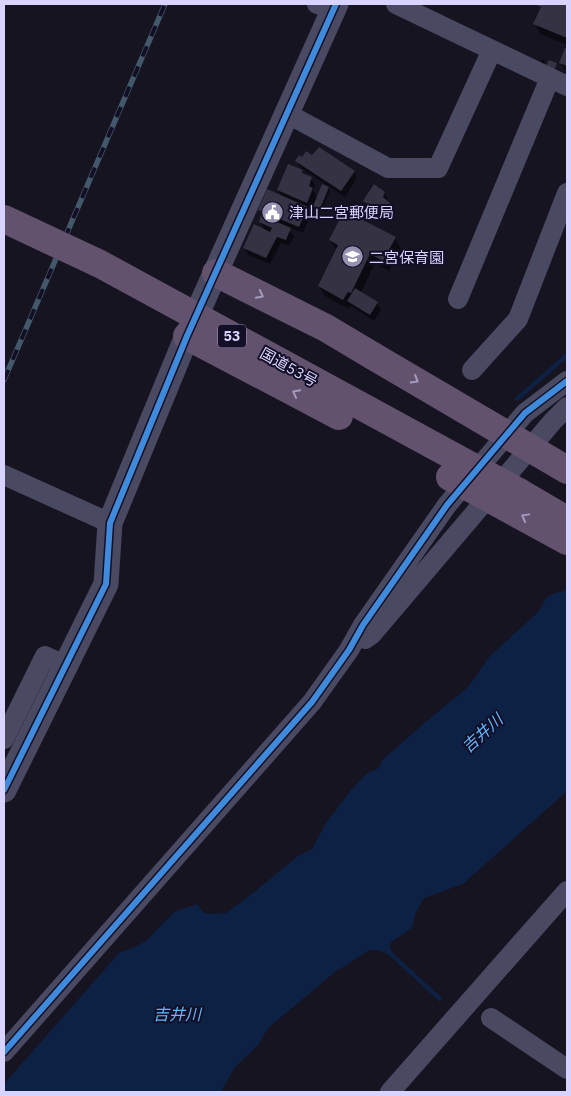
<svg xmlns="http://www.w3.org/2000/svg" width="571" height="1096" viewBox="0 0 571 1096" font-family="'IBM Plex Sans','Noto Sans JP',sans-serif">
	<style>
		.water { fill: #0d2144 }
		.shadow { fill: #0007 }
		.building { fill: #343243 }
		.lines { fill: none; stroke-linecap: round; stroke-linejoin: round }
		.minor { stroke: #4a4962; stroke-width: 20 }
		.tertiary { stroke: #4a4962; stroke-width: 25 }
		.trunk { stroke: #62526e; stroke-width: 28 }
		.rail-casing { stroke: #43596b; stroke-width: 5.5 }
		.rail { stroke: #130f26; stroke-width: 4; stroke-dasharray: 11; stroke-linecap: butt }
		.trunk-bridge { stroke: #62526e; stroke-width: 28 }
		.cycleway-casing { stroke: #130f26; stroke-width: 9 }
		.cycleway { stroke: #408adc; stroke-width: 6 }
		.oneway { stroke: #a39abe }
		.labels { text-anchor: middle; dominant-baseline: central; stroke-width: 4; stroke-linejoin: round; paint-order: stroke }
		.shield { fill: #130f26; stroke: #9e99be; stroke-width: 1 }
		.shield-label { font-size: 14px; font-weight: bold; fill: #d9d4ff }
		.poi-label { font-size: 15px; fill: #d9d4ff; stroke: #130f26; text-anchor: start }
		.street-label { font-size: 15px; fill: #d9d4ff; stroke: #130f26 }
		.water-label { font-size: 16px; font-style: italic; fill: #62b6ff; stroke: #130f26 }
	</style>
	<rect width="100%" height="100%" fill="#161421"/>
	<path class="water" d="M567 352V358L518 401 514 399Z
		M567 586V791L463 884 424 898 416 912 412 928 391 942 390 948 393 953 442 998 440 1002 388 954 377 950H370L335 972 268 1028 258 1045 235 1067 221 1092H4V1084L120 952 131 949 146 941 174 912 197 904 203 912 210 914 226 913 253 893 298 856 312 849 326 823 352 789 366 774 379 768 382 760 428 720 468 687 490 656 538 612 547 597 552 594 564 591Z"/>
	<path class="shadow" d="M539 4H567V45L540 34 535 24 541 9Z
		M566 50H567V71L564 69 560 62Z
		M541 59 544 60 545 65 542 64Z
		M297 161 354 171 357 178 345 197 301 168 305 176 311 178 315 185 313 190 317 198 328 188 330 191 321 211 316 209 313 204 311 209 306 207 311 215 303 233 288 227 294 236 289 246 281 243 270 264 248 255 244 248 266 231 260 222 263 215 260 210 283 198 278 190 302 171Z
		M384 193 388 200 387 203 393 211 387 219 368 208 365 201Z
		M359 213 364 222 395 238 401 248 389 271 375 263 361 293 377 303 381 310 374 321 351 306 349 309 325 296 319 286 337 251 330 240Z"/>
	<path class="building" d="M535 4H567V38L533 24 541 7Z
		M565 48 567 49V66L559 63Z
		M549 60 557 63 555 69 546 66Z
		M319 147 355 171 341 191 295 161 299 155 302 157 306 151 312 155Z
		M288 164 303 170 302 173 312 177 309 186 313 188 307 203 277 190Z
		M322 184 329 187 320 209 313 206Z
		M374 184 385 192 383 197 390 203 383 214 363 201Z
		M267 189 308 207 299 227 258 210Z
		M347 205 360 212 357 217 396 237 383 261 370 254 351 293 348 292 343 300 318 286 338 245 329 240Z
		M261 215 291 228 286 240 277 237 266 258 243 248 254 224 270 232 272 228 259 222Z
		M355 288 378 302 370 315 347 301Z"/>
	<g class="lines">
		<path class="minor" d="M317 4 334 8
			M396 4 567 86
			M286 113 388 168H438L492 50
			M458 299 550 78
			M472 370 518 319 567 193
			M4 475 110 523
			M365 639 372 634 553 421 567 407
			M4 739 45 656 65 665
			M491 1018 567 1069
			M4 1052 312 702 349 650 363 625 447 505 525 413 567 381
			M390 1092 567 891"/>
		<path class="tertiary" d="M4 790 106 584 110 523 187 336 336 4"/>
		<path class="trunk" d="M216 273 326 328 373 356
			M187 336 339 416
			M519 492 567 520"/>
		<defs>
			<path id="rail" d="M4 380 165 4"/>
		</defs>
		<use href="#rail" class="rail-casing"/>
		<use href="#rail" class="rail"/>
		<path class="trunk-bridge" d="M4 219 100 264 519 492
			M373 356 567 470
			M450 477 567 541"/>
		<defs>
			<path id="cycleway" d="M4 790 106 584 110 523 187 336 336 4
				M4 1052 312 702 349 650 363 625 447 505 525 413 567 381"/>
		</defs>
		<use href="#cycleway" class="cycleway-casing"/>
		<use href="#cycleway" class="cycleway"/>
	</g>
	<defs><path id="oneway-chevron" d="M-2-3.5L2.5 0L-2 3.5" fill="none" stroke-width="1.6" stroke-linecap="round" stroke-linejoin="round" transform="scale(1.25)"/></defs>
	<g class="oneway">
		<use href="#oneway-chevron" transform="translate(260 295) rotate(27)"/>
		<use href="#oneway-chevron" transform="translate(415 380) rotate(31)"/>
		<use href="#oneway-chevron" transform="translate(296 393) rotate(-152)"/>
		<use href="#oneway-chevron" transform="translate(525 517) rotate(-151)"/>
	</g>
	<defs>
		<symbol id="civic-disc" viewBox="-11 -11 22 22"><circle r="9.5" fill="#9591b1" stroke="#130f26"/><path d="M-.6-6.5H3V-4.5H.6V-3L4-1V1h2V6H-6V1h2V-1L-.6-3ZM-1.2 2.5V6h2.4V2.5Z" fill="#fff"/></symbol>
		<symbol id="school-disc" viewBox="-11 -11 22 22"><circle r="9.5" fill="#9591b1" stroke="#130f26"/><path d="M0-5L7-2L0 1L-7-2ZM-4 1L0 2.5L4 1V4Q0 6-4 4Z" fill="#fff"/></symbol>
	</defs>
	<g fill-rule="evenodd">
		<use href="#civic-disc" x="260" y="200" width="25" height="25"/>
		<use href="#school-disc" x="340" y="244" width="25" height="25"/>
	</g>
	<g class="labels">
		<rect class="shield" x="218" y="324.5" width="28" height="23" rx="4"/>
		<g class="shield-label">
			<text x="232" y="336">53</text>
		</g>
		<g class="poi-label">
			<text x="289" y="212">津山二宮郵便局</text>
			<text x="369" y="257">二宮保育園</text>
		</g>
		<g class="street-label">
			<text transform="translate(289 367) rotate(29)">国道53号</text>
		</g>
		<g class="water-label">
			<text transform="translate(482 733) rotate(-42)">吉井川</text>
			<text x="177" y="1014">吉井川</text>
		</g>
	</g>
	<rect width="571" height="1096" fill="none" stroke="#d9d4ff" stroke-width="10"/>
</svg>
